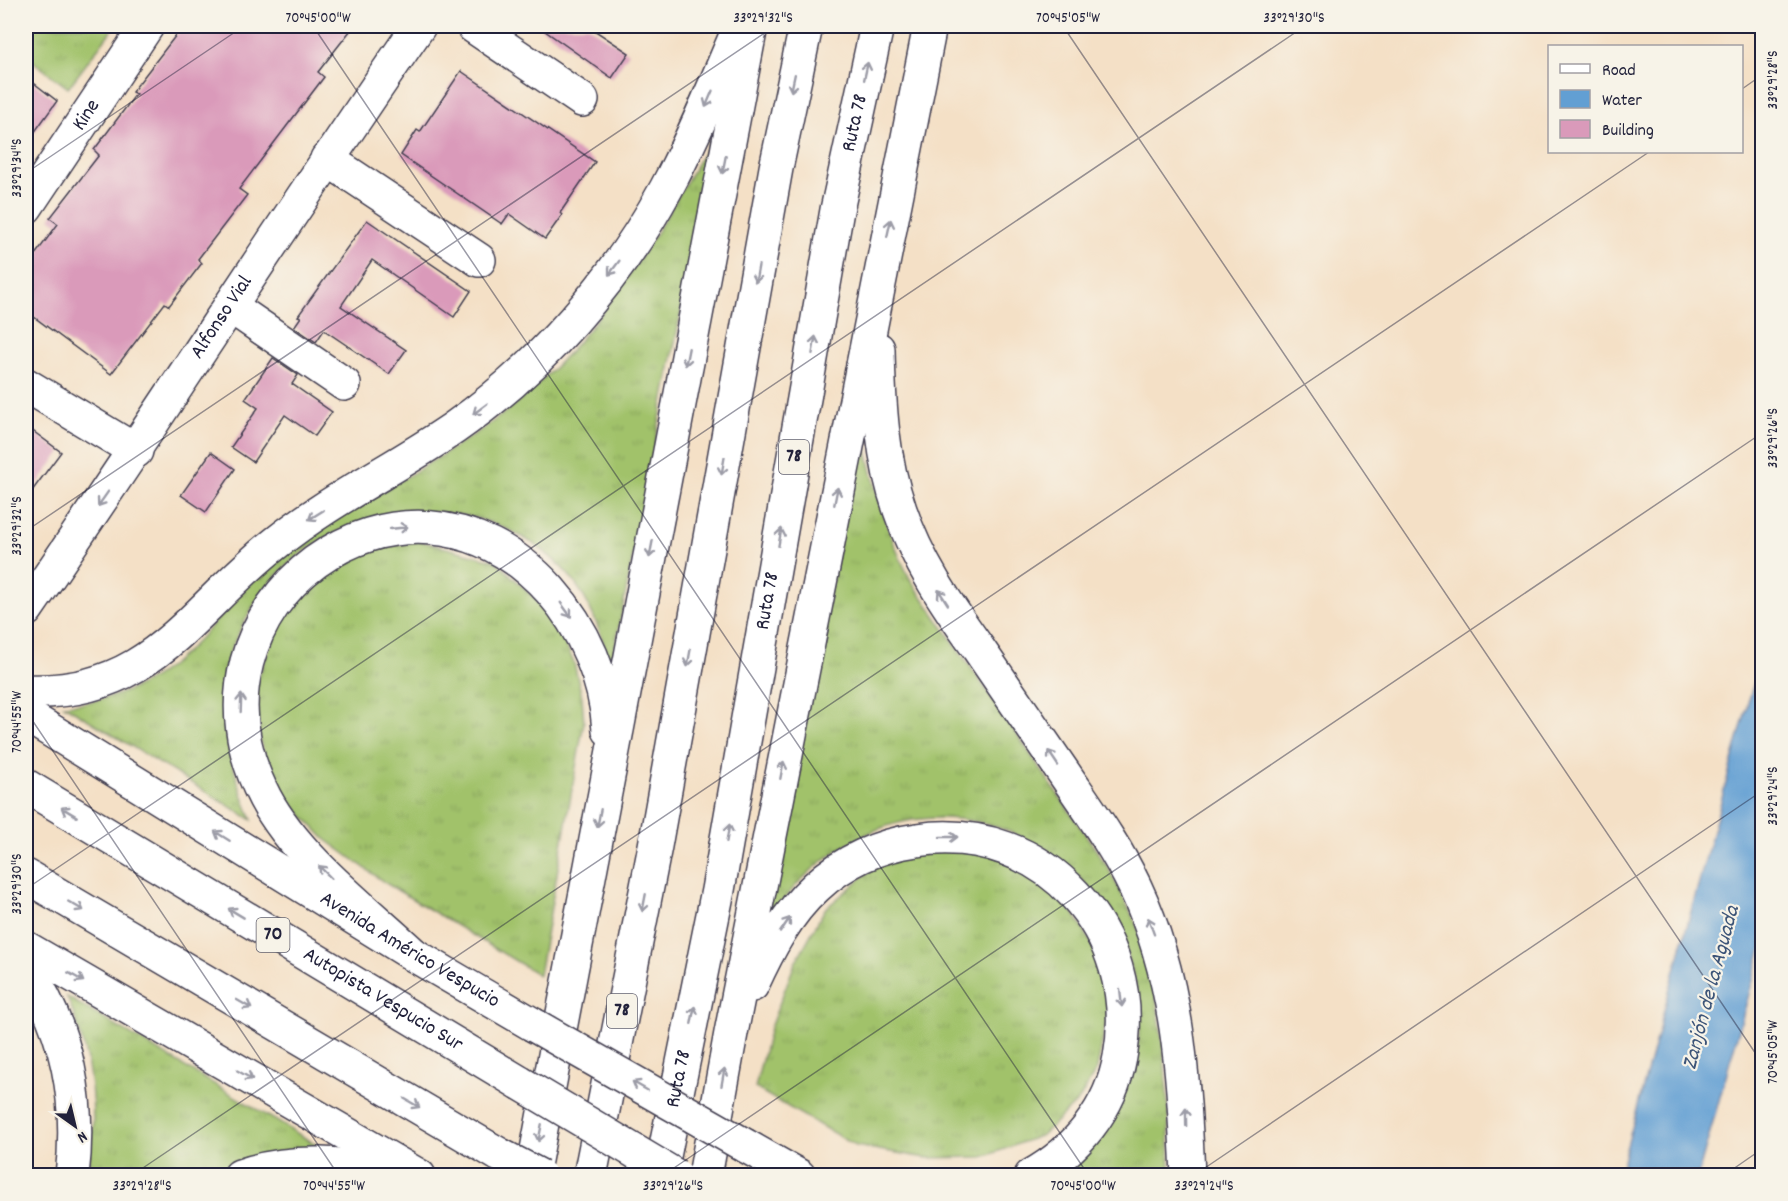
<svg xmlns="http://www.w3.org/2000/svg" width="1788" height="1201" viewBox="0 0 1788 1201" font-family="Dekko,sans-serif">
	<style>
		.grass { fill: url(#grass-tufts); stroke: #627252; stroke-width: 1.5 }
		.water { fill: #629fd3; stroke: #426087; stroke-width: 1.5 }
		.building { fill: #da9aba }
		.lines { fill: none; stroke-linecap: round; stroke-linejoin: round }
		.street-casing { stroke: #423e50; stroke-width: 36 }
		.primary-casing { stroke: #423e50; stroke-width: 36 }
		.highway-casing { stroke: #423e50; stroke-width: 36 }
		.street { stroke: #fff; stroke-width: 33 }
		.primary { stroke: #fff; stroke-width: 33 }
		.highway { stroke: #fff; stroke-width: 33 }
		.primary-bridge-casing { stroke: #423e50; stroke-width: 36; stroke-linecap: butt }
		.highway-bridge-casing { stroke: #423e50; stroke-width: 36; stroke-linecap: butt }
		.primary-bridge { stroke: #fff; stroke-width: 33 }
		.highway-bridge { stroke: #fff; stroke-width: 33 }
		.oneway { stroke: #9c9ca7 }
		.ticks { fill: none; stroke: #22223b; stroke-width: 1.5; stroke-opacity: 0.45 }
		.labels { text-anchor: middle; dominant-baseline: central; stroke-width: 4.5; stroke-linejoin: round; paint-order: stroke }
		.shield { fill: #f7f3e8; stroke: #62616f; stroke-width: 1.5 }
		.shield-label { font-size: 20px; font-weight: bold; fill: #22223b }
		.street-label { font-size: 21px; fill: #22223b; stroke: #f7f3e8 }
		.water-label { font-size: 22px; font-style: italic; fill: #3c5478; stroke: #f7f3e8 }
		.neatline { fill: none; stroke: #22223b; stroke-width: 2 }
		.ticks-label { font-size: 15px; text-anchor: middle; fill: #22223b }
	</style>
	<defs>
		<pattern id="grass-tufts" width="24" height="20" patternUnits="userSpaceOnUse" patternTransform="scale(1.5)"><rect width="24" height="20" fill="#a1c26a"/><path d="M3 7l-1-3M5 7V3M7 7l1-3M15 17l-1-3M17 17v-4M19 17l1-3" fill="none" stroke="#8aa65d"/></pattern>
	</defs>
	<rect width="100%" height="100%" fill="#f7f3e8"/>
	<filter id="ink" filterUnits="userSpaceOnUse"><feTurbulence type="fractalNoise" baseFrequency=".0167" numOctaves="2"/><feDisplacementMap in="SourceGraphic" scale="12" xChannelSelector="R" yChannelSelector="G"/><feConvolveMatrix kernelMatrix="1 2 1 2 8 2 1 2 1" color-interpolation-filters="sRGB"/></filter>
	<filter id="wash" filterUnits="userSpaceOnUse"><feTurbulence type="fractalNoise" baseFrequency=".008" numOctaves="4" result="noise"/><feDisplacementMap in="SourceGraphic" scale="24" xChannelSelector="R" yChannelSelector="G"/><feGaussianBlur stdDeviation="1.35" result="paint"/><feColorMatrix in="noise" values="0 0 0 0 0 0 0 0 0 0 0 0 0 0 0 0 0 1.4 0 .05"/><feComposite in="paint" operator="in"/></filter>
	<g filter="url(#wash)">
		<rect width="100%" height="100%" fill="#f4e0c6"/>
		<path class="grass" d="M26 26H115L68 88 26 56Z
			M717 129 611 667C601 634 591 600 567 573 479 476 318 499 252 608 238 633 223 659 223 688 221 733 235 779 252 820L64 705C185 696 205 615 287 549 303 536 324 527 341 516 389 487 439 459 484 428 594 351 652 241 717 129Z
			M862 428C873 481 885 531 910 579L1107 866C1123 897 1143 932 1150 967 1165 1035 1169 1105 1170 1175H1061C1078 1147 1096 1119 1114 1091 1121 1080 1131 1068 1135 1056 1144 1025 1138 987 1128 957 1096 853 972 787 869 833 824 853 793 884 765 924Z
			M420 541 496 561 552 615 574 663 582 697 584 722 539 975 384 882 325 839 289 801 264 753 257 730 256 683 283 614 317 579 367 550Z
			M944 839 1049 873 1106 967 1108 1011 1097 1069 1079 1100 1042 1135 983 1157 926 1158 856 1146 755 1088 770 1028 795 963 825 909 882 861Z
			M67 997 334 1155 234 1163 205 1175H87C89 1157 93 1138 93 1120 93 1078 83 1035 67 997Z"/>
		<path class="water" d="M1762 659V948L1698 1175H1619L1749 699Z"/>
		<g id="blocks">
			<path class="building" d="M183 26H354L318 72 324 77 239 189 247 195 198 259 202 263 169 306 165 303 111 374 26 311V267L58 224 50 218 99 155 94 150 136 94 132 92Z
				M538 26H588L629 53 612 78Z
				M461 71 595 162 560 213 562 215 545 239 509 214 502 224 401 155 417 130 420 132Z
				M26 77 57 101 26 144Z
				M367 220 471 291 454 317 372 260 341 306 406 350 389 374 324 330 316 342 294 327 301 317 298 316Z
				M273 358 298 375 292 384 332 412 315 436 285 415 253 462 231 447 258 408 245 399Z
				M26 426 61 452 26 499Z
				M211 452 235 469 206 512 181 495Z"/>
		</g>
	</g>
	<g filter="url(#ink)">
		<use href="#blocks" fill-opacity="0" stroke="#423e50" stroke-width="1.5"/>
		<g class="lines">
			<defs>
				<g id="street">
					<path d="M473 26 582 100"/>
					<path d="M327 159 479 260"/>
					<path id="s1" d="M26 207 147 26"/>
					<path d="M230 306 344 384"/>
					<path d="M26 385 136 451"/>
					<path id="s2" d="M26 610C159 417 285 219 419 26"/>
				</g>
				<g id="primary">
					<path id="s3" d="M26 715 414 955 532 1024"/>
					<path d="M26 948 419 1176"/>
					<path d="M746 1146 799 1176"/>
				</g>
				<g id="highway">
					<path d="M878 349C879 403 882 459 900 510 917 561 947 605 978 648 1008 692 1038 736 1068 779 1092 814 1117 849 1135 887 1178 978 1184 1077 1188 1176"/>
					<path d="M26 691C151 697 191 609 276 543 331 499 396 468 454 428 540 368 616 281 666 189 692 141 713 89 735 38"/>
					<path id="s4" d="M26 786 520 1083"/>
					<path d="M26 876 500 1155"/>
					<path d="M414 955C365 909 297 858 265 798 165 607 404 429 550 590 584 628 606 680 609 730"/>
					<path d="M26 968C68 1029 81 1103 72 1176"/>
					<path d="M752 985C768 950 787 913 816 887 844 861 880 845 917 840 1044 821 1143 932 1120 1057 1111 1109 1077 1150 1031 1176"/>
					<path d="M240 1176C289 1158 352 1162 402 1176"/>
					<path d="M532 1176 751 26"/>
					<path d="M590 1176 655 846 776 168 806 26"/>
					<path id="s5" d="M660 1176 718 890 837 210 877 26"/>
					<path d="M705 1176 731 1033 930 26"/>
				</g>
			</defs>
			<use href="#street" class="street-casing"/>
			<use href="#primary" class="primary-casing"/>
			<use href="#highway" class="highway-casing"/>
			<use href="#street" class="street"/>
			<use href="#primary" class="primary"/>
			<use href="#highway" class="highway"/>
			<defs>
				<path id="primary-bridge" d="M532 1024 746 1146"/>
				<path id="highway-bridge" d="M520 1083 676 1176
					M500 1155 540 1176"/>
			</defs>
			<use href="#primary-bridge" class="primary-bridge-casing"/>
			<use href="#highway-bridge" class="highway-bridge-casing"/>
			<use href="#primary-bridge" class="primary-bridge"/>
			<use href="#highway-bridge" class="highway-bridge"/>
		</g>
		<defs><path id="oneway-shaft" d="M-6 0H5M1.5-3L5.5 0L1.5 3" fill="none" stroke-width="1.6" stroke-linecap="round" stroke-linejoin="round" transform="scale(1.5)"/></defs>
		<g class="oneway">
			<use href="#oneway-shaft" transform="translate(866 71) rotate(-78)"/>
			<use href="#oneway-shaft" transform="translate(793 83) rotate(102)"/>
			<use href="#oneway-shaft" transform="translate(709 99) rotate(113)"/>
			<use href="#oneway-shaft" transform="translate(724 165) rotate(101)"/>
			<use href="#oneway-shaft" transform="translate(889 228) rotate(-78)"/>
			<use href="#oneway-shaft" transform="translate(614 268) rotate(127)"/>
			<use href="#oneway-shaft" transform="translate(757 274) rotate(100)"/>
			<use href="#oneway-shaft" transform="translate(814 345) rotate(-80)"/>
			<use href="#oneway-shaft" transform="translate(687 357) rotate(101)"/>
			<use href="#oneway-shaft" transform="translate(480 409) rotate(143)"/>
			<use href="#oneway-shaft" transform="translate(723 466) rotate(100)"/>
			<use href="#oneway-shaft" transform="translate(836 496) rotate(-79)"/>
			<use href="#oneway-shaft" transform="translate(103 499) rotate(125)"/>
			<use href="#oneway-shaft" transform="translate(316 515) rotate(148)"/>
			<use href="#oneway-shaft" transform="translate(399 528) rotate(-6)"/>
			<use href="#oneway-shaft" transform="translate(780 537) rotate(-80)"/>
			<use href="#oneway-shaft" transform="translate(651 549) rotate(101)"/>
			<use href="#oneway-shaft" transform="translate(943 597) rotate(-123)"/>
			<use href="#oneway-shaft" transform="translate(566 610) rotate(54)"/>
			<use href="#oneway-shaft" transform="translate(689 658) rotate(100)"/>
			<use href="#oneway-shaft" transform="translate(241 703) rotate(-88)"/>
			<use href="#oneway-shaft" transform="translate(1053 758) rotate(-124)"/>
			<use href="#oneway-shaft" transform="translate(782 770) rotate(-79)"/>
			<use href="#oneway-shaft" transform="translate(69 812) rotate(-149)"/>
			<use href="#oneway-shaft" transform="translate(599 818) rotate(101)"/>
			<use href="#oneway-shaft" transform="translate(728 833) rotate(-80)"/>
			<use href="#oneway-shaft" transform="translate(222 836) rotate(-148)"/>
			<use href="#oneway-shaft" transform="translate(949 837)"/>
			<use href="#oneway-shaft" transform="translate(325 872) rotate(-135)"/>
			<use href="#oneway-shaft" transform="translate(644 903) rotate(101)"/>
			<use href="#oneway-shaft" transform="translate(76 906) rotate(30)"/>
			<use href="#oneway-shaft" transform="translate(236 913) rotate(-149)"/>
			<use href="#oneway-shaft" transform="translate(785 925) rotate(-56)"/>
			<use href="#oneway-shaft" transform="translate(1151 926) rotate(-110)"/>
			<use href="#oneway-shaft" transform="translate(76 977) rotate(30)"/>
			<use href="#oneway-shaft" transform="translate(1121 998) rotate(84)"/>
			<use href="#oneway-shaft" transform="translate(244 1004) rotate(30)"/>
			<use href="#oneway-shaft" transform="translate(693 1015) rotate(-79)"/>
			<use href="#oneway-shaft" transform="translate(245 1075) rotate(30)"/>
			<use href="#oneway-shaft" transform="translate(723 1077) rotate(-80)"/>
			<use href="#oneway-shaft" transform="translate(640 1086) rotate(-150)"/>
			<use href="#oneway-shaft" transform="translate(412 1103) rotate(30)"/>
			<use href="#oneway-shaft" transform="translate(1186 1117) rotate(-91)"/>
			<use href="#oneway-shaft" transform="translate(540 1133) rotate(101)"/>
		</g>
	</g>
	<path class="ticks" d="M313 26 1089 1176M1063 26 1762 1063M1742 89 1762 75M26 173 244 26M26 531 775 26M26 711 339 1176M26 889 1305 26M131 1176 1649 152M662 1176 1762 433M1193 1176 1762 791M1723 1176 1762 1149"/>
	<g class="labels">
		<g class="shield">
			<rect x="779" y="440" width="30" height="34" rx="4.5"/>
			<rect x="256.5" y="918" width="33" height="34" rx="4.5"/>
			<rect x="607" y="994" width="30" height="34" rx="4.5"/>
		</g>
		<g class="shield-label">
			<text x="794" y="457">78</text>
			<text x="273" y="935">70</text>
			<text x="622" y="1011">78</text>
		</g>
		<g class="street-label">
			<text stroke="none"><textPath href="#s1" startOffset="110">Kine</textPath></text>
			<text stroke="none"><textPath href="#s5" startOffset="1071">Ruta 78</textPath></text>
			<text stroke="none"><textPath href="#s2" startOffset="352">Alfonso Vial</textPath></text>
			<text stroke="none"><textPath href="#s5" startOffset="585">Ruta 78</textPath></text>
			<text stroke="none"><textPath href="#s3" startOffset="450">Avenida Américo Vespucio</textPath></text>
			<text stroke="none"><textPath href="#s4" startOffset="416">Autopista Vespucio Sur</textPath></text>
			<text stroke="none"><textPath href="#s5" startOffset="99">Ruta 78</textPath></text>
		</g>
		<g class="water-label">
			<text transform="translate(1712 988) rotate(-75)">Zanjón de la Aguada</text>
		</g>
	</g>
	<rect width="1788" height="1201" fill="none" stroke="#f7f3e8" stroke-width="66"/>
	<rect x="1548" y="45" width="195" height="108" fill="#f7f3e8" stroke="#a29fa3" stroke-width="1.5"/>
	<rect x="1560" y="64" width="30" height="9" fill="#ffffff" stroke="#a29fa3" stroke-width="1.5"/>
	<text x="1602" y="75" font-size="18" fill="#22223b">Road</text>
	<rect x="1560" y="90" width="30" height="18" fill="#629fd3" stroke="#a29fa3" stroke-width="1.5"/>
	<text x="1602" y="105" font-size="18" fill="#22223b">Water</text>
	<rect x="1560" y="120" width="30" height="18" fill="#da9aba" stroke="#a29fa3" stroke-width="1.5"/>
	<text x="1602" y="135" font-size="18" fill="#22223b">Building</text>
	<g transform="translate(75 1126) rotate(146)" stroke="#f7f3e8" stroke-width="4.5" paint-order="stroke">
	<path d="M0-4.5L10 22L0 15L-10 22Z" fill="#22223b"/>
	<text y="-9" font-size="16" font-weight="bold" text-anchor="middle" fill="#22223b">N</text>
	</g>
	<rect x="33" y="33" width="1722" height="1135" class="neatline"/>
	<g class="ticks-label">
		<text x="318" y="22">70°45'00"W</text>
		<text x="763" y="22">33°29'32"S</text>
		<text x="1068" y="22">70°45'05"W</text>
		<text x="1294" y="22">33°29'30"S</text>
		<text transform="translate(1772 80) rotate(-90)" y="5">33°29'28"S</text>
		<text transform="translate(16 168) rotate(-90)" y="5">33°29'34"S</text>
		<text transform="translate(1772 438) rotate(-90)" y="5">33°29'26"S</text>
		<text transform="translate(16 526) rotate(-90)" y="5">33°29'32"S</text>
		<text transform="translate(16 722) rotate(-90)" y="5">70°44'55"W</text>
		<text transform="translate(1772 796) rotate(-90)" y="5">33°29'24"S</text>
		<text transform="translate(16 884) rotate(-90)" y="5">33°29'30"S</text>
		<text transform="translate(1772 1052) rotate(-90)" y="5">70°45'05"W</text>
		<text x="142" y="1190">33°29'28"S</text>
		<text x="334" y="1190">70°44'55"W</text>
		<text x="673" y="1190">33°29'26"S</text>
		<text x="1083" y="1190">70°45'00"W</text>
		<text x="1204" y="1190">33°29'24"S</text>
	</g>
</svg>
